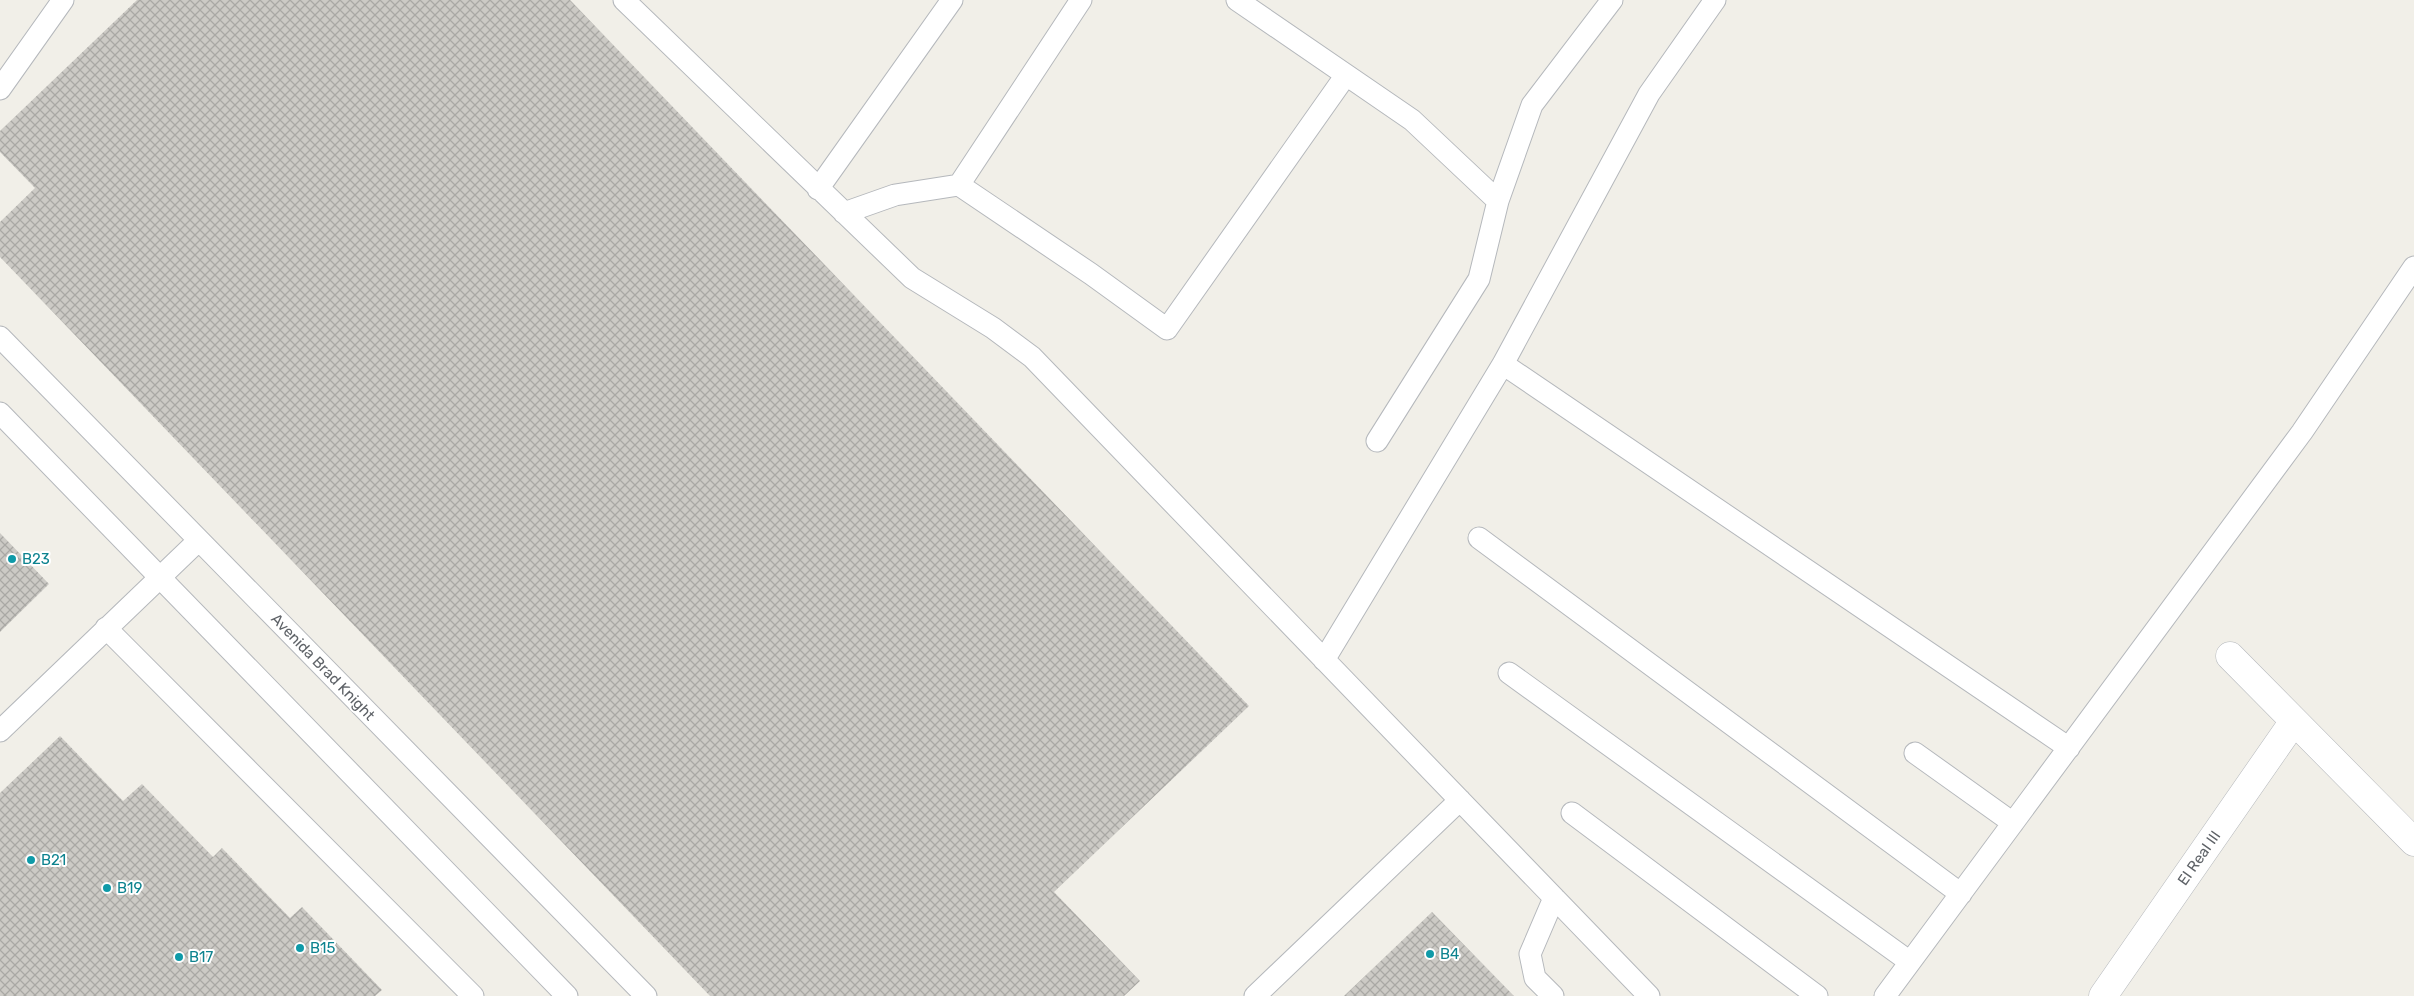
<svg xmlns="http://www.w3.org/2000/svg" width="2414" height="996" viewBox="0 0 2414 996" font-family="Rubik,sans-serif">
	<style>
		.building { fill: url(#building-cross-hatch) }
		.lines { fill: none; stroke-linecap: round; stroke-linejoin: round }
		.service-casing { stroke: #b5b8bc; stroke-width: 23 }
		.minor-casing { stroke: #b5b8bc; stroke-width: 29 }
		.service { stroke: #fff; stroke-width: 21 }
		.minor { stroke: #fff; stroke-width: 28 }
		.culture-dot { fill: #0f9aa8; stroke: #fff; stroke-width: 2 }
		.labels { text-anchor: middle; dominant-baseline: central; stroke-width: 4; stroke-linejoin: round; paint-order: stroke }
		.culture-label { font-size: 15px; fill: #0d838f; stroke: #fff; text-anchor: start }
		.street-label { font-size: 15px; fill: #5f6368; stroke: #fff }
	</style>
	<defs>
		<pattern id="building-cross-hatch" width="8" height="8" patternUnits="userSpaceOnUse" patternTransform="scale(1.25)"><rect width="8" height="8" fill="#cccac5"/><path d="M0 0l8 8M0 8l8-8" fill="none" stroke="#a9a8a4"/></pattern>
	</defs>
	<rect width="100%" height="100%" fill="#f1efe8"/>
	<path class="building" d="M137 0H570L1249 706 1054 892 1140 981 1124 996H710L0 257V222L35 188 0 152V131Z
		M0 533 49 584 0 632Z
		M60 736 123 801 142 784 213 857 222 848 290 918 302 907 382 990 375 996H0V793Z
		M1432 912 1514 996H1344Z"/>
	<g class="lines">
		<defs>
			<path id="service" d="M624 0 912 278 993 328 1032 357 1649 996
				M1237 0 1412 120 1498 201
				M0 89 63 0
				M959 185 1081 0
				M818 189 952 0
				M844 213 895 195 959 185 1091 274 1167 329 1346 75
				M0 337 646 996
				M1503 364 2069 748
				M0 413 567 996
				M1377 441 1479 279 1498 201 1532 105 1612 0
				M1479 538 1961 894
				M106 628 473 996
				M1324 660 1503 364 1649 94 1715 0
				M1509 673 1910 962
				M0 731 199 540
				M1915 753 2013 823
				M1572 813 1817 996
				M1255 996 1460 800
				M1553 996 1535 978 1530 954 1554 898
				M1885 996 2302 432 2414 267"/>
			<path id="minor" d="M2230 656 2414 842
				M2103 996 2294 721"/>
		</defs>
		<use href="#service" class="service-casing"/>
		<use href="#minor" class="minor-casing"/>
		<use href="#service" class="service"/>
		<use href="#minor" class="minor"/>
	</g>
	<g class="culture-dot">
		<circle cx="12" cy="559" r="5"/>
		<circle cx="31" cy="860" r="5"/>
		<circle cx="107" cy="888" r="5"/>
		<circle cx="300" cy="948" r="5"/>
		<circle cx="1430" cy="954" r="5"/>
		<circle cx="179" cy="957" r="5"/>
	</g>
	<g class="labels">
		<g class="culture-label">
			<text x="22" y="559">B23</text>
			<text x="41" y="860">B21</text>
			<text x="117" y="888">B19</text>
			<text x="310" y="948">B15</text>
			<text x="1440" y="954">B4</text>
			<text x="189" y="957">B17</text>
		</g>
		<g class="street-label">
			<text transform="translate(323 667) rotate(46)">Avenida Brad Knight</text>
			<text transform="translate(2199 858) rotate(-55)">El Real III</text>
		</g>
	</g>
</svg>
